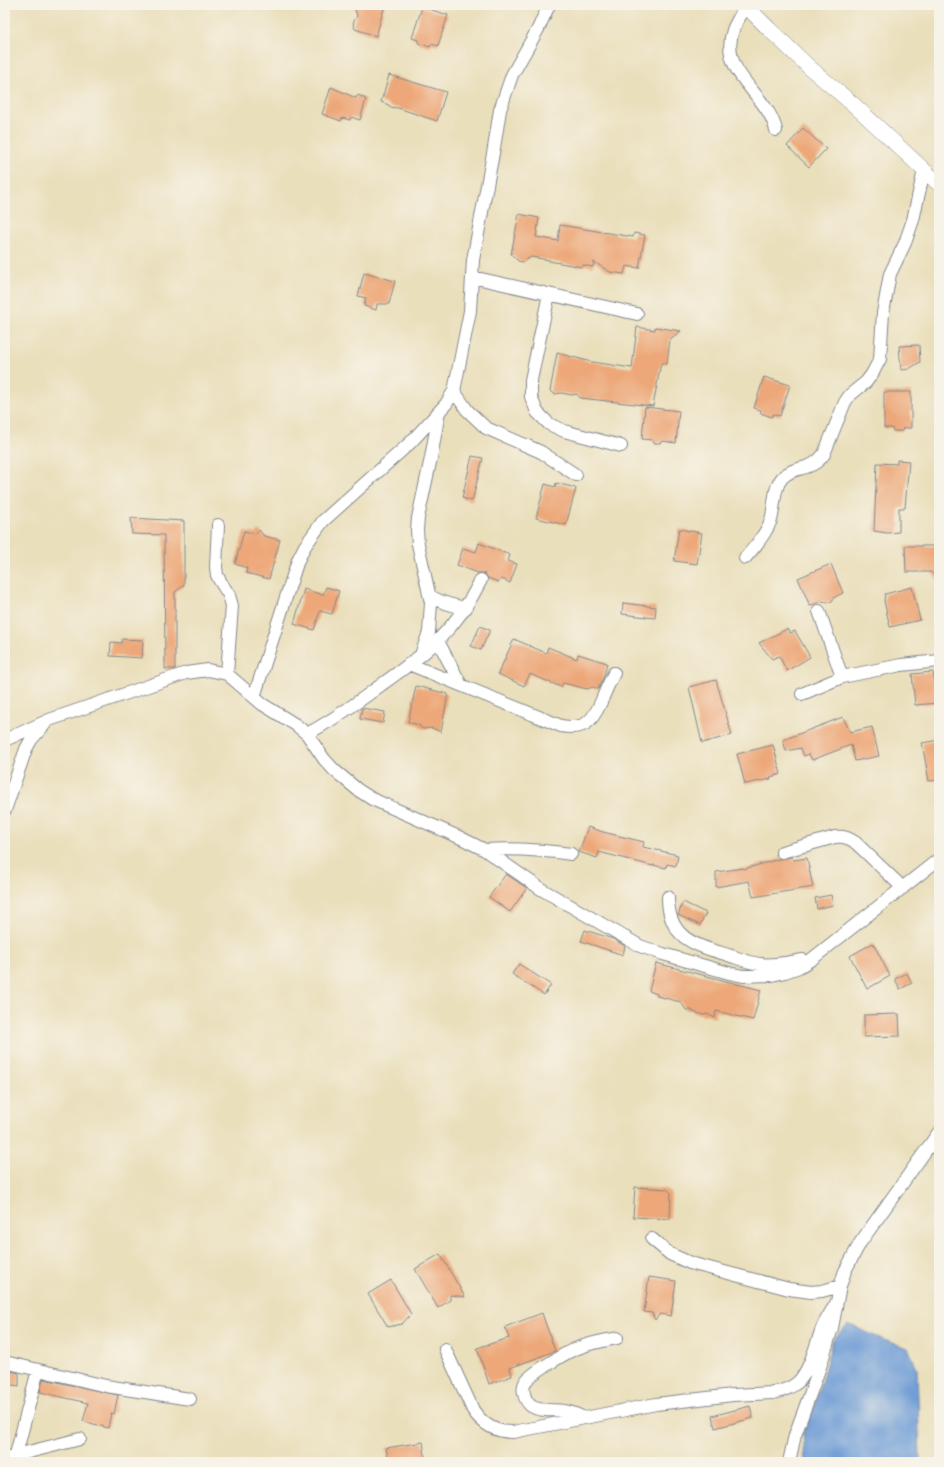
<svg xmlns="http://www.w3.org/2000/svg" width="944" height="1467" viewBox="0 0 944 1467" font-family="'Old Standard TT',serif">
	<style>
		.water { fill: #6d9bd5; stroke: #44659a }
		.building { fill: #eda778 }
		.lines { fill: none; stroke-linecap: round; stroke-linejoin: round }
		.minor-casing { stroke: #82878c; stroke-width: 14 }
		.tertiary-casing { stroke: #82878c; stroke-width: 16 }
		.minor { stroke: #fff; stroke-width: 12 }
		.tertiary { stroke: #fff; stroke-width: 15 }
	</style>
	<rect width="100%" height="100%" fill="#f7f3e8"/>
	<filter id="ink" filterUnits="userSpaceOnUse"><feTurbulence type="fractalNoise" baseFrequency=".025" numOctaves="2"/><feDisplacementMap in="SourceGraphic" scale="8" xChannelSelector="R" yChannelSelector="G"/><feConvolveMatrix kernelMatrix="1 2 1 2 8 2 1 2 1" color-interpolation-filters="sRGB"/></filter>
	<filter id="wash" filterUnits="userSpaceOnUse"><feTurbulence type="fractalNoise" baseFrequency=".012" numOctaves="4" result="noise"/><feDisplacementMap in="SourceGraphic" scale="16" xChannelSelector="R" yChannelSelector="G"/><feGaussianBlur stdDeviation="0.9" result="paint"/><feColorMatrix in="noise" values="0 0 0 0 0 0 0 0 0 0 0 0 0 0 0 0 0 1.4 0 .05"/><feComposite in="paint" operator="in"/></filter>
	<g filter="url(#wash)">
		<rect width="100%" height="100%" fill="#eadfbb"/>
		<path class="water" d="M848 1324 884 1340 908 1348 917 1368 920 1462H805L803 1432 814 1408 833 1339Z"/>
		<g id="blocks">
			<path class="building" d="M354 5H385L376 36 355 29 353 23 357 16Z
				M422 7 448 15 438 46 431 44 430 47 418 43V40L412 38Z
				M389 75 446 92 437 121 398 108 390 107 389 105 381 102Z
				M331 87 356 98 358 95 366 99 360 120 351 117 350 120 342 118 341 121 322 114Z
				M803 128 826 149 809 167 787 146Z
				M519 214 539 218 536 237 558 241 560 225 633 237 634 233 645 235 639 268 626 266 624 274 610 272 594 262 593 267 583 265 582 267 549 261V260L531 257 523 262 518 261 511 254Z
				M364 273 395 281 389 304H377L376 310 364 306 366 298 358 296Z
				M637 327 655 330V327L681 331 670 339 667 364 661 363 653 406 580 398 577 394 572 395 561 393 555 394 550 391 557 353 592 362 632 368Z
				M919 345 920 362 909 369 901 370 899 346Z
				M764 377 790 385 780 416 773 414 772 417 760 413 761 410 754 408Z
				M884 392H911V428H903L902 431H893L892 428H884Z
				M645 407 679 411 676 443 662 441 660 443H654L652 440 642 439Z
				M472 456 483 458 472 501 462 498Z
				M897 460 909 461 905 508H899V532L887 533 874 531 877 463 897 464Z
				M556 483 576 488 566 525 536 518 545 484 555 487Z
				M131 518 184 521V585L175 592V669H165L164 535 132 534Z
				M679 529 702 533 697 564 674 561Z
				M259 530 264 536 280 540 269 579 246 573 247 568 235 564 244 531 256 534Z
				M479 543 510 555 508 561 517 564 510 583 502 579 498 582 488 578 484 573H478L457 565 463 548 476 552Z
				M905 546H939V581L931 572H906Z
				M831 564 843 593 835 597 831 602H826L822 601 810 606 798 578Z
				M326 587 339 591 332 614 320 611 314 630 294 624 304 589 323 595Z
				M912 587 920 620 890 627 884 601 885 594Z
				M623 603 656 607 655 618 622 614Z
				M480 626 490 630 481 650 471 646Z
				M787 629 790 633 795 631 810 657 787 671 779 656 772 659 759 643Z
				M122 639 143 640 142 658 110 656 111 642 122 643Z
				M514 639 546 653 548 647 577 659 578 654 607 663 604 676 598 689 593 687 587 689 563 683 561 687 530 674 524 686 498 674Z
				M933 672 935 683 939 682V703L915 705 912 674Z
				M716 680 732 735 702 743 689 687Z
				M416 686 448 694 441 732 432 728 423 729 420 727 419 725 408 722Z
				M362 708 385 712 383 723 360 719Z
				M843 717 850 732 872 727 879 756 855 761 851 745 812 760 809 754 804 756 801 748 786 751 783 740Z
				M939 740V780L929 781 922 743Z
				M773 745 781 774 770 777 771 779 745 784 737 754Z
				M588 827 603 832 644 842 643 847 678 855 676 866 667 864 666 868 653 865V866L599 852 597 858 579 852Z
				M791 857 794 860 807 858 813 887 753 897 749 881 716 887V872L743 868 744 869 779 859Z
				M506 874 527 888 510 912 489 897Z
				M831 895 833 905 817 909 815 898Z
				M683 902 706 913 700 925 678 915Z
				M585 930 613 939 625 946 623 955 581 941Z
				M873 943 890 976 867 989 850 956Z
				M656 963 761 990 753 1020 716 1011 715 1018 707 1014 704 1015 693 1012 692 1010H686L681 1002 657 996V994L649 991Z
				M519 964 551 985 544 995 512 974Z
				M907 973 912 983 900 989 895 979Z
				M899 1014 900 1036 864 1037V1015Z
				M635 1187 667 1189 671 1193 670 1219 633 1217Z
				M440 1254 465 1297 450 1295V1300L438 1308 415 1269Z
				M649 1277 676 1281 671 1316 660 1314 655 1320 652 1313 644 1312Z
				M391 1280 411 1314 402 1324 388 1327 368 1294Z
				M542 1313 555 1351 510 1368 512 1376 489 1384 477 1348 509 1338 505 1327Z
				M5 1370 19 1373V1386L5 1384Z
				M43 1379 118 1395 114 1414 111 1413 108 1428 83 1421 88 1403 40 1392Z
				M750 1406 753 1418 715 1428 712 1416Z
				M423 1442 426 1462H389L386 1448Z"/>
		</g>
	</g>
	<g filter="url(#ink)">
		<use href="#blocks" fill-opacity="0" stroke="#82878c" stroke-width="1"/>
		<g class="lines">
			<defs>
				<path id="minor" d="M746 5C742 13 736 22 733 30 718 74 767 92 776 130
					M472 277 637 314
					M549 294 531 380V397L537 412 549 424 564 431 621 446
					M454 391 467 410 486 428 541 452 576 475
					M218 525 216 567 217 575 220 581 229 595 232 606 227 674
					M745 558C755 547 766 534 771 520 775 506 773 489 782 478 795 464 811 473 824 454L845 402 850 395 866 382 872 374 880 359 883 313 890 274 905 243 913 220 924 170
					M430 596C442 603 453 606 466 608
					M819 611 842 677
					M438 641 461 685
					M421 655 429 632 431 603 418 544 417 530 418 518 431 458 439 412
					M409 664 561 726C585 730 592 722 601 702 605 692 609 683 614 673
					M802 694 842 677 901 665 939 661
					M254 697 298 560 305 546 323 521 411 442 446 404 454 391 470 311 473 260 494 148 500 110 512 75 538 29 549 5
					M307 734C333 720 357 703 381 685 427 652 455 632 481 580
					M5 740 49 720 186 673 208 670 227 674 262 704 296 725 307 734 324 759 334 770 358 790 372 799 461 838 485 850 541 889 640 946 663 954 729 973 743 976 772 975 785 972 799 967 812 959 939 859
					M5 810 26 749 31 740 45 724
					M485 850C515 848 541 850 571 854
					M782 852 835 837C844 836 849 838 856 843L903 888
					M668 897C668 939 695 945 728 955 738 958 749 963 760 964 774 966 789 962 803 960
					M652 1239 670 1254 690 1263 789 1289 811 1292 822 1291 840 1286
					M445 1349 473 1410C483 1425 495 1432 513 1432L656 1404 733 1395 773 1393C783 1391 791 1388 798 1382 811 1369 816 1343 823 1326 827 1318 832 1310 837 1302
					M5 1362 106 1386 190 1399
					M584 1418C578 1415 571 1412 564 1411 554 1409 540 1412 531 1406 524 1400 521 1388 526 1381 532 1373 568 1351 578 1348 590 1343 604 1341 617 1338
					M5 1458 80 1439
					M14 1462 38 1370
					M789 1462 795 1435 820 1367 832 1328 840 1286 845 1271 860 1243 939 1132"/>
				<path id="tertiary" d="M745 5 769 29 810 68 854 105 939 184"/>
			</defs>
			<use href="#minor" class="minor-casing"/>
			<use href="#tertiary" class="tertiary-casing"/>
			<use href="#minor" class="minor"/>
			<use href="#tertiary" class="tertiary"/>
		</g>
	</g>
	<rect width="944" height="1467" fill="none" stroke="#f7f3e8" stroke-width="20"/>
</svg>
